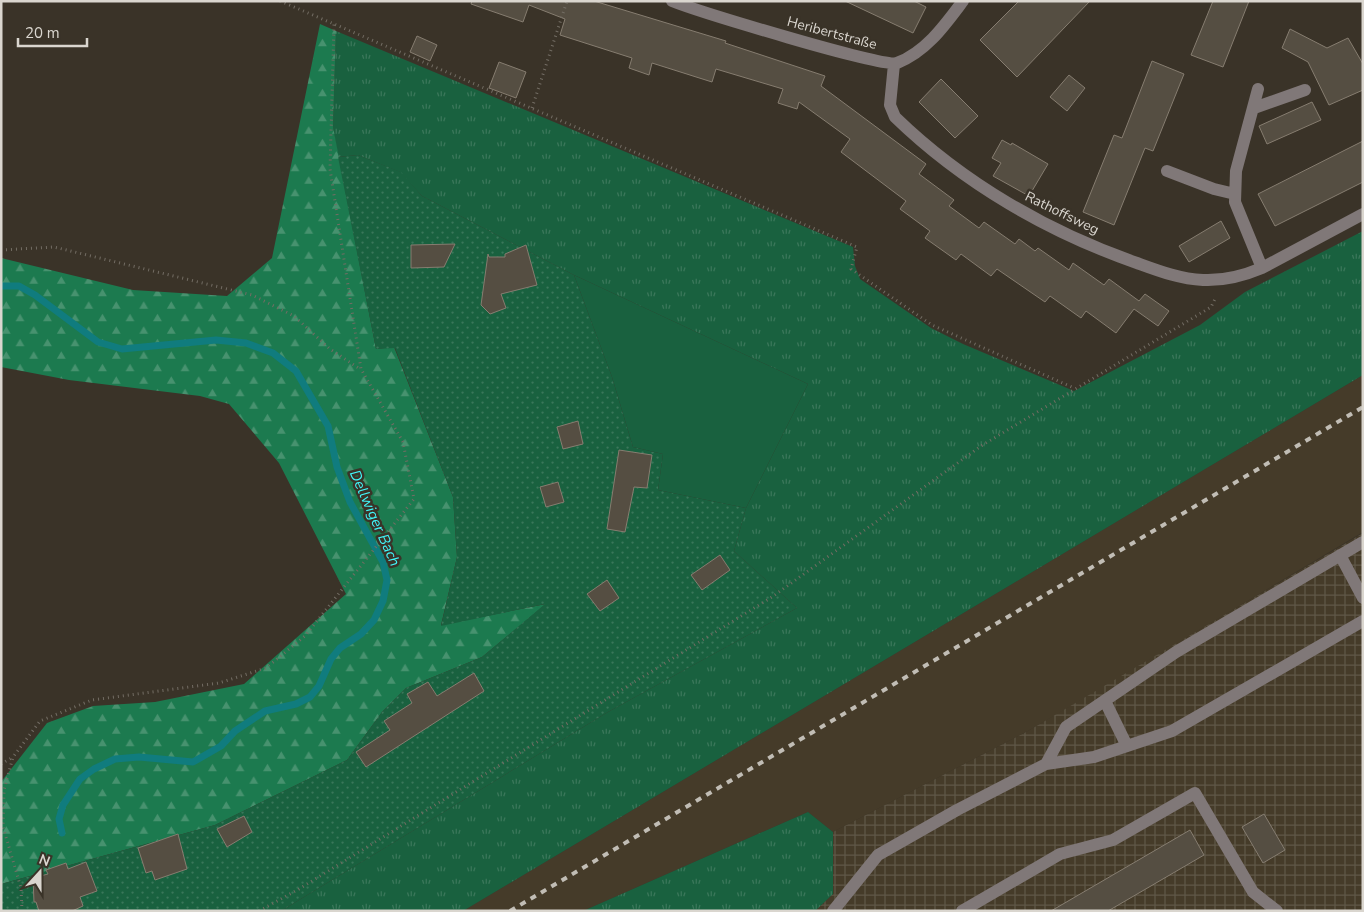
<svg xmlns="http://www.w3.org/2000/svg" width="1364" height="912" viewBox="0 0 1364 912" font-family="'Nunito Sans',sans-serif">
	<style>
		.built { fill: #453b29 }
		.industrial { fill: url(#industrial-grid) }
		.grass { fill: url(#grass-tufts) }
		.forest { fill: url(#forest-firs) }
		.garden { fill: url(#garden-dots) }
		.pitch { fill: #19613f }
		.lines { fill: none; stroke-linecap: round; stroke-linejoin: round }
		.stream { stroke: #107c7e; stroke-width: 7 }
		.building { fill: #554e42; stroke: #867d70 }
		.path { stroke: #736d64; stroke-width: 3; stroke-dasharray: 1 4; stroke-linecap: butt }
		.minor { stroke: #807878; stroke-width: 12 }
		.rail { stroke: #c1bdb5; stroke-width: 4; stroke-dasharray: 6 6; stroke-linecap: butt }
		.labels { text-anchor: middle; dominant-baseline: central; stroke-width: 5; stroke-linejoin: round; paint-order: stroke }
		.street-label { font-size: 14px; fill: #dad6cf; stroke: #3a3328 }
		.water-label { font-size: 15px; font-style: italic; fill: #40f6f9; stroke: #3a3328 }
	</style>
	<defs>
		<pattern id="industrial-grid" width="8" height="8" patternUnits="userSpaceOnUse" patternTransform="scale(1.25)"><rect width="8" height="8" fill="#453b29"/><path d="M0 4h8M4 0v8" fill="none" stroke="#5f5747"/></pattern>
		<pattern id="grass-tufts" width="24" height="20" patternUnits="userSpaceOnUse" patternTransform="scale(1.25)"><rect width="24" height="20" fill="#19613f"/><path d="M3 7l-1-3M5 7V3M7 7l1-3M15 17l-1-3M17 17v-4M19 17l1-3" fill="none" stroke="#3a775a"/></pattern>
		<pattern id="forest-firs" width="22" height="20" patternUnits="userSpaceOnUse" patternTransform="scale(1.25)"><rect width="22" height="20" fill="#1c7a4f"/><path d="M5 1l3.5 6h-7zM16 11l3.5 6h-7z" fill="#47926f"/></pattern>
		<pattern id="garden-dots" width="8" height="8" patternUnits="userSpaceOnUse" patternTransform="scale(1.25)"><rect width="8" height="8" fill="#19613f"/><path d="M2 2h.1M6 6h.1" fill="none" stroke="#3a775a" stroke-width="1.8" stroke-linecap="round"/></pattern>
	</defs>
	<rect width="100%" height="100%" fill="#3a3328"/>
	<path class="built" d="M1363 375V532L1097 691 1028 731 833 832 808 812 583 911H463Z"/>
	<path class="industrial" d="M1363 533V911H815L833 894V832L1028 731Z"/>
	<path class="grass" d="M336 31 853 247 855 266 860 279 931 328 963 344 1074 391 1200 325 1245 292 1363 231V375L463 911H281L608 712 797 608 734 551 746 508 808 384 574 275 422 196 400 172 358 155 338 157 333 127Z
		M808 812 833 832V894L815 911H583Z"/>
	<path class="forest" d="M320 24 336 31 333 127 376 349 394 347 453 497 457 557 441 625 546 604 482 657 406 688 382 712 347 760 215 825 1 884V782L47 723 93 706 155 702 244 684 346 594 279 463 229 404 200 396 69 380 1 367V258L133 290 227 296 272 258Z"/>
	<path class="garden" d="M358 155 401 172 422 196 574 275 612 377 633 447 663 454 658 490 746 508 734 551 797 608 608 712 281 911H1V884L215 825 347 760 382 712 406 688 482 657 545 604 441 626 457 557 453 497 395 348 376 349 338 157Z"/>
	<path class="pitch" d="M574 275 808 384 746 508 658 490 663 454 633 447 612 377Z"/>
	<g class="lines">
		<path class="stream" d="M1 286H19L35 295 98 342 122 349 216 340 246 343 273 353 296 371 328 426 337 467 350 502 383 562 387 580 383 601 374 620 361 634 340 648 331 659 319 686 310 697 296 704 265 711 235 731 221 746 193 762 139 757 115 759 94 769 80 779 63 805 59 819 62 833"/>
	</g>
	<path class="building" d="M472 1H594L726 41 725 43 825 76 821 86 926 164 919 174 954 200 949 206 979 228 984 222 1015 244 1019 239 1035 251 1038 248 1069 270 1073 263 1104 285 1109 279 1139 301 1145 294 1169 311 1158 326 1134 309 1116 333 1086 311 1081 318 1050 296 1045 302 997 269 991 276 961 254 956 260 925 238 930 231 900 209 906 201 841 152 850 139 799 102 797 109 778 103 783 89 716 69 712 82 652 63 649 75 629 68 632 58 560 35 565 19 529 5 523 22 471 4Z
		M845 1H914L926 7 913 33Z
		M1019 1H1090L1017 77 980 40Z
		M1213 1H1249L1223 67 1191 55Z
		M1290 29 1327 48 1348 38 1363 64V90L1329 105 1308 62 1282 48Z
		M417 36 437 45 430 61 410 52Z
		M1152 61 1184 74 1153 151 1145 148 1114 225 1083 212 1114 135 1122 138Z
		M499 62 526 72 516 98 489 88Z
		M1069 75 1085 88 1067 111 1050 97Z
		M941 79 978 116 955 138 919 102Z
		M1312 102 1321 120 1267 144 1259 126Z
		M1002 140 1011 145 1012 143 1048 164 1029 196 993 176 1001 163 992 158Z
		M1363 141V182L1275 226 1258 194Z
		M1221 221 1230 238 1189 262 1179 246Z
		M455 244 444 267 411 268V245Z
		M526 245 537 285 501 294 506 308 490 314 481 305 488 254 489 257H505V254Z
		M578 421 583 444 563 449 557 427Z
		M619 450 652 455 647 488 634 487 625 532 607 529Z
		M558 482 564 502 546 507 540 487Z
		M720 555 730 570 702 590 691 575Z
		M607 580 619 598 600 611 587 594Z
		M474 673 484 691 366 767 356 752 390 730 384 721 412 703 407 694 428 682 437 696Z
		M1264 814 1285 850 1263 863 1242 827Z
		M244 816 252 832 227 847 217 829Z
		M1190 830 1204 855 1108 911H1051Z
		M178 834 187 869 155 880 152 871 146 873 138 848Z
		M86 862 97 891 80 897 83 906 72 911H39L36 902H34L33 878 48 874 46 870 66 863 68 869Z"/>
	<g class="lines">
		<path class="path" d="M280 1 857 247 851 269 932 325 1074 388
			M532 108 567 1
			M1 250 54 247 252 295 294 316 330 349 360 369
			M1 764 13 757
			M22 911 21 888 3 827 4 790 13 757 40 721 92 700 219 683 266 668 305 636 414 499 403 442 361 369 330 169 334 24
			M259 911 299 889 772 597 981 446 1211 307 1216 297"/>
		<path class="minor" d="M672 1C697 11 883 68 897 63 926 52 945 25 963 1
			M894 64 890 105 895 117C963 183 1048 232 1137 263 1159 271 1180 279 1203 280 1224 281 1243 276 1262 268L1363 214
			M1258 89 1236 171 1235 202 1262 268
			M1254 108 1305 90
			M1167 171 1214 189 1235 194
			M1340 555 1363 598
			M1105 701 1127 746
			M1046 764 1094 757 1172 731 1363 621
			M833 911 878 855 957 810 1046 764 1066 727 1176 652 1363 542
			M962 911 1060 854 1113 840 1195 793 1253 892 1277 911"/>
		<path class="rail" d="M510 911 1363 407"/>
	</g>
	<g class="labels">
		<g class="street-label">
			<text transform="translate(832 33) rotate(15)">Heribertstraße</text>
			<text transform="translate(1062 213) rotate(26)">Rathoffsweg</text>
		</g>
		<g class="water-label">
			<text transform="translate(375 518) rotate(66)">Dellwiger Bach</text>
		</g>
	</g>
	<rect width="1364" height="912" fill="none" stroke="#dad6cf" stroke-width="5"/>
	<g transform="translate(40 872) rotate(21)" stroke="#3a3328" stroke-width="4" paint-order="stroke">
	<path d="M0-4L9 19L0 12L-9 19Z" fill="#dad6cf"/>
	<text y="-8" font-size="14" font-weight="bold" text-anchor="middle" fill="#dad6cf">N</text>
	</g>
	<path d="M18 38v8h69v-8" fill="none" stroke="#dad6cf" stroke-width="2.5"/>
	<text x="25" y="38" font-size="15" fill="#dad6cf" stroke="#3a3328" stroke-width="4" paint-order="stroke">20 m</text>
</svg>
